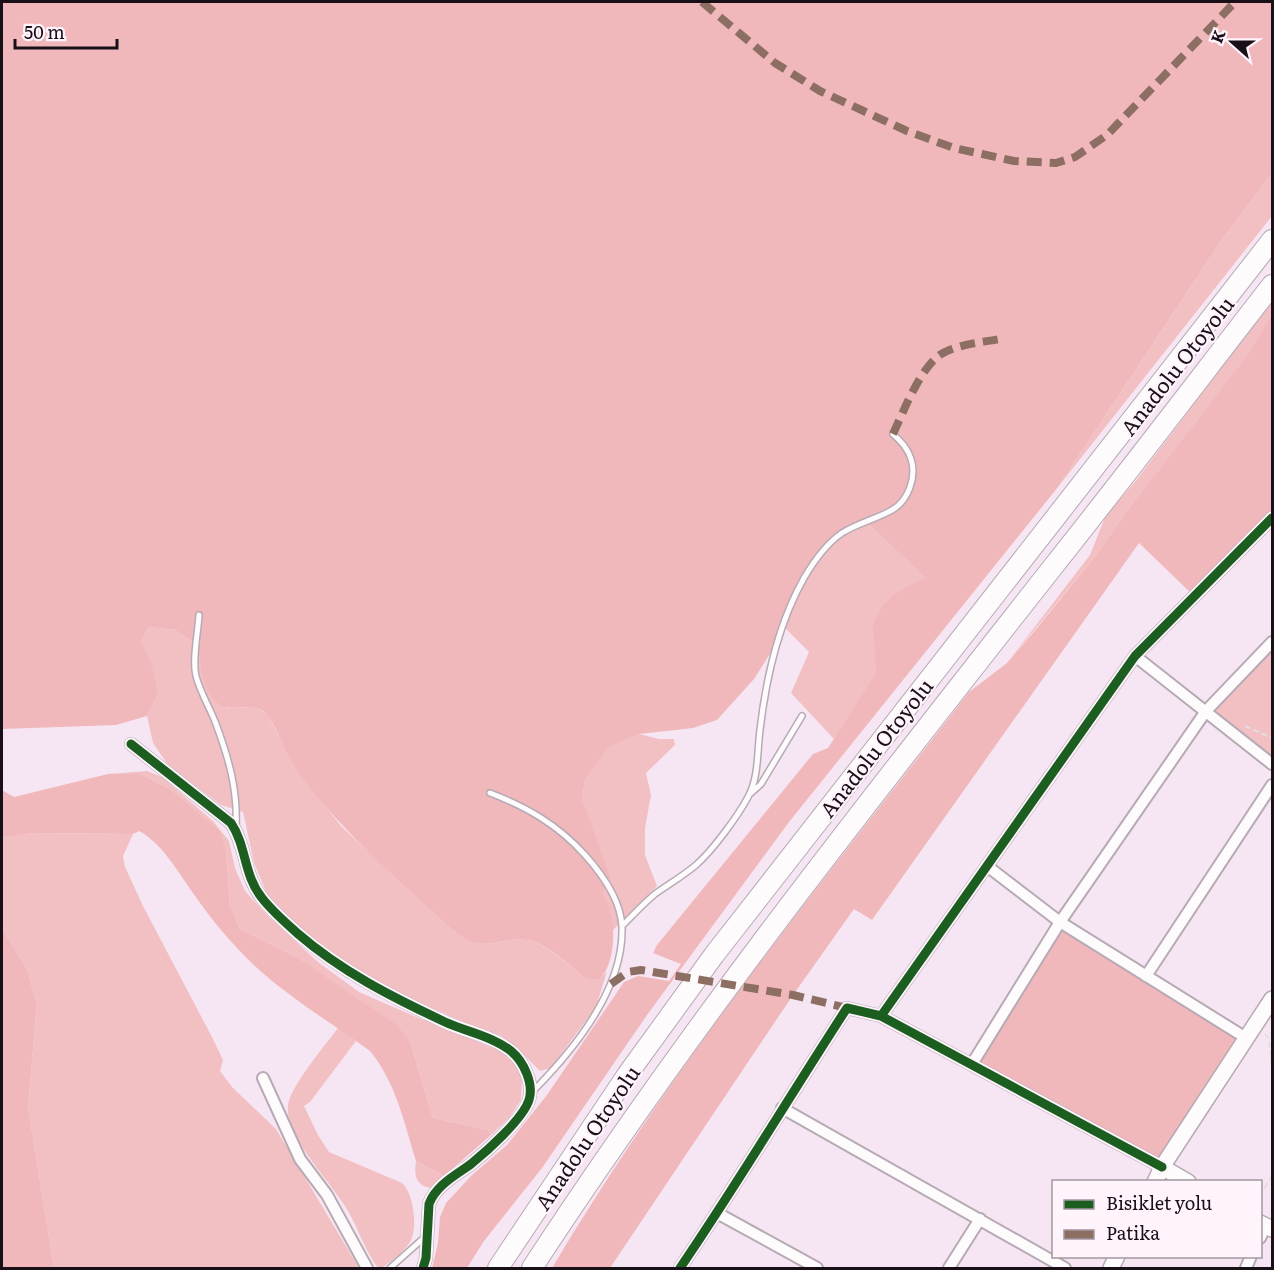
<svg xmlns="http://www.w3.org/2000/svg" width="1274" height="1270" viewBox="0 0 1274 1270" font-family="Literata,serif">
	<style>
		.green { fill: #f2c0c3 }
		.forest { fill: #f1b8bb }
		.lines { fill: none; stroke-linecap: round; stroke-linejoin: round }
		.service-casing { stroke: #b6aab4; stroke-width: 8 }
		.minor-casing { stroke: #b6aab4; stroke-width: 14 }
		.secondary-casing { stroke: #b6aab4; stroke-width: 18 }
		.motorway-casing { stroke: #b6aab4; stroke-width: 22 }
		.path { stroke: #e2dee1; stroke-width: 2; stroke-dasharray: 6 3; stroke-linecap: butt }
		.service { stroke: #fefbfd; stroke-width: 5 }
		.minor { stroke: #fefbfd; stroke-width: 10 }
		.secondary { stroke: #fefbfd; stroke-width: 15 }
		.motorway { stroke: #fefbfd; stroke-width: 20 }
		.quiet { stroke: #8d6e63; stroke-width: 8; stroke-dasharray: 15 8; stroke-linecap: butt }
		.cycleway-casing { stroke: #fff3fc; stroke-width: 13 }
		.cycleway { stroke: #1b5e20; stroke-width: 9 }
		.labels { text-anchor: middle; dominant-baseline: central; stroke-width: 4.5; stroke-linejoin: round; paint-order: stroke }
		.street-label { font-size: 21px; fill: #180f17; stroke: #fff3fc }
	</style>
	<rect width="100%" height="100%" fill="#f6e6f3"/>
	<path class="green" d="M1272 173V216L1058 487 1223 238Z
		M1272 301V314L1248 356 1124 515 1093 559 1007 663 1090 555 1106 515 1134 483Z
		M865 521 926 579 895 593 874 625 877 673 834 739 791 693 809 652 783 626C789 608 810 565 822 551 834 538 849 529 865 521Z
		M149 627 175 630 197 645 207 689 228 708 256 707 267 714 300 774 341 826 451 929C457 933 464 940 471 942 489 948 508 937 527 940 546 943 571 967 586 979H600L607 971 596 1007 551 1068 540 1071 519 1050 500 1035 484 1031 399 994 367 978 326 949 291 919 267 894 254 863 243 812 221 805 168 765 153 743 147 716 158 695 141 641Z
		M1272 648V764L1206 711Z
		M639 734 659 739H674L675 745 646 773 651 795 645 828V855L657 886 612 931V919L603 892 582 799 585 780 608 746Z
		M147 771 162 777 213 821 229 841 235 868 245 891 267 915 318 962 359 992 414 1016 502 1052 517 1066 522 1081 521 1100 509 1118 491 1135 488 1130 433 1118 410 1042 298 958 240 929 230 905 226 850 168 788 139 773 108 774Z
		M33 833 133 834 123 856 125 867 143 906 213 1039 223 1060 220 1071 232 1087 276 1129 359 1268H54L28 1107 37 1004 27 969 2 929V838Z
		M338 1028 356 1041 310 1102 304 1106 318 1135 329 1152 402 1183C414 1193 418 1229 410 1242 404 1252 390 1262 382 1268H378C365 1251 359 1230 348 1211 333 1184 284 1136 288 1105 290 1087 326 1044 338 1028Z
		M416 1161 444 1176 432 1188C415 1186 414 1175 416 1161Z"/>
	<path class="forest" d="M2 2H1272V173L1223 238 1058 487 789 822 647 1015 542 1168 484 1241 467 1268H432L438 1243 440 1217 446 1203 472 1175 507 1145 547 1095 624 982 638 976 669 981 681 964 653 953 657 945 813 754 828 748 876 673 873 625 881 608 895 593 925 578 865 521 841 534 821 552 805 578 778 641 754 679 717 720 693 728 639 734 608 747 585 780 582 799 610 876 603 892C606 901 611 910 612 919 615 938 613 965 600 979H586C571 967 547 943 527 940 509 937 488 948 471 942 464 940 457 933 451 929 399 880 344 834 301 776 287 758 281 735 268 716 252 694 224 725 207 689 201 677 200 658 197 645L175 630 149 627 141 641 152 666 158 695 147 716 116 725 2 729Z
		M1272 314V518L1194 596 1139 543 872 920 854 909 793 995 610 1268H552C673 1064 824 880 969 692L1007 663 1032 634 1093 559 1124 515 1247 356Z
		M139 773 168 788 219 830 226 850 230 905 240 929 298 958 397 1025 410 1042 433 1118 488 1130 491 1135 444 1176 416 1161C404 1122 396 1083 370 1051 325 1018 274 989 236 947 220 930 206 912 193 893 177 871 163 844 139 831L133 834 33 833 2 838V790L14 797 108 774Z
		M1060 922 1246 1038 1162 1167 972 1064Z
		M2 929 27 969 37 1004 28 1107 54 1268H2Z"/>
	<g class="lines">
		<defs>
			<path id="service" d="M199 615C198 633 192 660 196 676 200 692 210 708 216 724 229 759 238 791 236 828
				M490 793C527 807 558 825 585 855 602 874 621 900 622 927 624 989 573 1051 532 1092
				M750 794 761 784 802 716
				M622 926C633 915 643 904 655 894 669 884 683 876 696 865 713 850 738 816 748 797 759 777 757 752 760 730 766 678 778 624 804 578 814 561 826 544 842 533 858 523 876 519 892 510 908 501 917 477 911 459 908 448 900 441 893 434
				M390 1268 426 1236"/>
			<path id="minor" d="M1135 656 1272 764
				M131 744 231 823C247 847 243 874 262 898 272 911 285 922 297 933 342 972 392 997 445 1022 467 1032 492 1036 511 1051 524 1062 534 1084 529 1100 523 1119 487 1151 471 1164 456 1175 436 1185 429 1204L426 1258 423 1268
				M987 866 1060 922 1246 1038
				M1146 976 1272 785
				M881 1016 1135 656 1272 518
				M972 1064 1060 922 1206 711 1272 642
				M263 1078 300 1159 327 1195 367 1268
				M782 1108 1065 1268
				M717 1213 817 1268
				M1260 1238 1266 1226
				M680 1268C738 1183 791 1094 847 1008L881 1016 1162 1167
				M949 1268 980 1219
				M1246 1268 1251 1256"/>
			<path id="secondary" d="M1162 1167 1188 1182
				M1155 1182 1162 1167 1272 999
				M1260 1223 1272 1229
				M1111 1268 1117 1256"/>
			<path id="motorway" d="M498 1268 627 1075 714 955 1272 240
				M532 1268C691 1024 872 797 1052 568 1126 475 1199 379 1272 285"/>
		</defs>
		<use href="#service" class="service-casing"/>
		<use href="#minor" class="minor-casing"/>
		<use href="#secondary" class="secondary-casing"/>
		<use href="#motorway" class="motorway-casing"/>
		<path class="path" d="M1245 726 1272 738
			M1265 1034 1269 1039 1272 1068
			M1260 1196 1272 1175"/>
		<use href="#service" class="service"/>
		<use href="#minor" class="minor"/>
		<use href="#secondary" class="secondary"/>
		<use href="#motorway" class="motorway"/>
		<path class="quiet" d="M702 2 775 63 820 91 907 131 954 148 1014 161 1056 163 1075 157 1107 135 1235 2
			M893 434C904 411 922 362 945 352 964 343 985 342 1005 338
			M611 984 628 972 641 970 793 995 847 1008"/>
		<defs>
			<path id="cycleway" d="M131 744 231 823C247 847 243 874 262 898 272 911 285 922 297 933 342 972 392 997 445 1022 467 1032 492 1036 511 1051 524 1062 534 1084 529 1100 523 1119 487 1151 471 1164 456 1175 436 1185 429 1204L426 1258 423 1268
				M881 1016 1135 656 1272 518
				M680 1268C738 1183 791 1094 847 1008L881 1016 1162 1167"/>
		</defs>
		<use href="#cycleway" class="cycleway-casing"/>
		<use href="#cycleway" class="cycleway"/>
	</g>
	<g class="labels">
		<g class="street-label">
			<text transform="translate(1176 365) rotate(-52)">Anadolu Otoyolu</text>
			<text transform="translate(875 747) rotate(-52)">Anadolu Otoyolu</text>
			<text transform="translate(586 1137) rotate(-56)">Anadolu Otoyolu</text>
		</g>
	</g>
	<rect width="1274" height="1270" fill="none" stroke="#180f17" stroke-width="6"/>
	<rect x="1052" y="1180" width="210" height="78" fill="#fff3fc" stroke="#a398a0" stroke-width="1.5"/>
	<rect x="1064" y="1200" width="30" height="9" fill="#1b5e20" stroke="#a398a0" stroke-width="1.5"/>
	<text x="1106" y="1210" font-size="18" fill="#180f17">Bisiklet yolu</text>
	<rect x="1064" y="1230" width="30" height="9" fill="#8d6e63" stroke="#a398a0" stroke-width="1.5"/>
	<text x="1106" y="1240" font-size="18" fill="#180f17">Patika</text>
	<g transform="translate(1232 42) rotate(291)" stroke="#fff3fc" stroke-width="4.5" paint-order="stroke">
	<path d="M0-4.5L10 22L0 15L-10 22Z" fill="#180f17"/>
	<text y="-9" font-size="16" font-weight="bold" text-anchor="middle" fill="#180f17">K</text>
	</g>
	<path d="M15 39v9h102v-9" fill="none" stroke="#180f17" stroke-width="3"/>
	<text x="24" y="39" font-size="18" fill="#180f17" stroke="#fff3fc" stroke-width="4.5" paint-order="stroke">50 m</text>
</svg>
